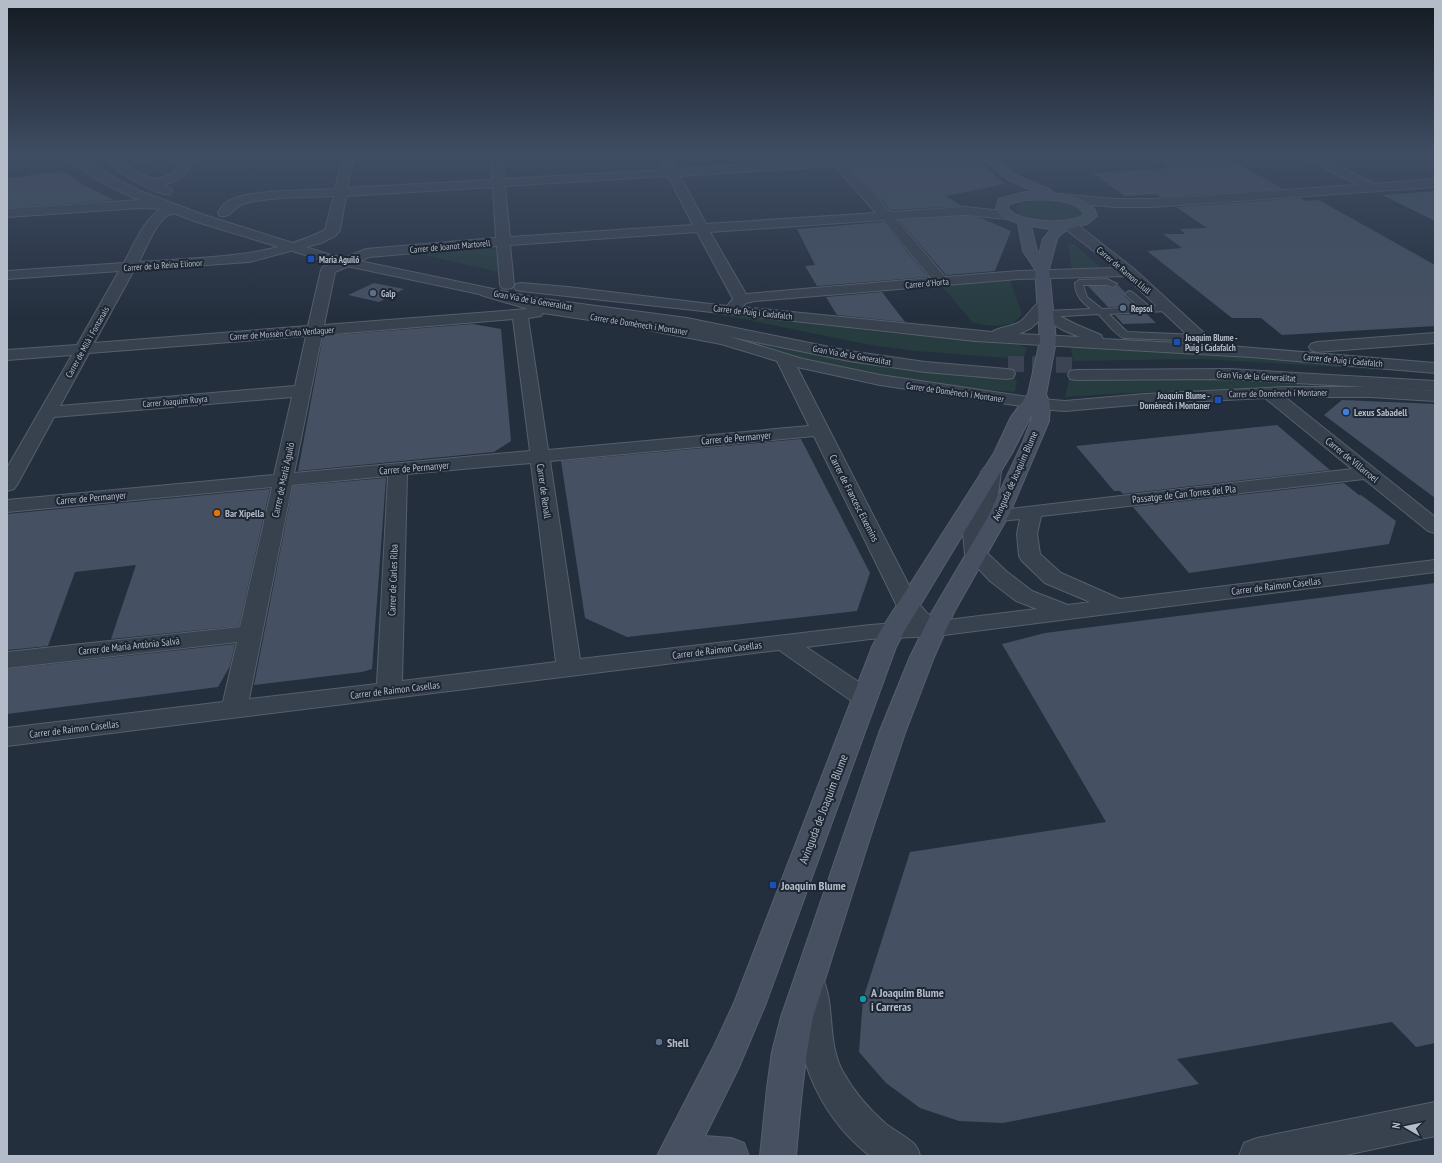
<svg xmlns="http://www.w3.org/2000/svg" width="1442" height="1163" viewBox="0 0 1442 1163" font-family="'PT Sans Narrow',sans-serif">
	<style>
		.green { fill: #263c3f }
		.building { fill: #455162 }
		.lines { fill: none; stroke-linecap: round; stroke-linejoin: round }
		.tertiary-tunnel { stroke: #3a4453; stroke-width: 16; stroke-dasharray: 16 8; stroke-linecap: butt }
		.service-casing { stroke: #565f6c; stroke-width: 2 }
		.minor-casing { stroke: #565f6c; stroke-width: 2 }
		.tertiary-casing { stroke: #565f6c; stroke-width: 2 }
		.secondary-casing { stroke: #565f6c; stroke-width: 2 }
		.service { fill: #38414e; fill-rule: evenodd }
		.minor { fill: #38414e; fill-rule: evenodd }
		.tertiary { fill: #38414e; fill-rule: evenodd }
		.secondary { fill: #465061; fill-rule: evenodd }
		.transit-dot { fill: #1a4fb4; stroke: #1d2633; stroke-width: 1.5 }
		.service-dot { fill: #5c6f8a; stroke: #1d2633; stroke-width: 1.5 }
		.shop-dot { fill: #3f7fe0; stroke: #1d2633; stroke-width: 1.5 }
		.food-dot { fill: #e8710a; stroke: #1d2633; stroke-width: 1.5 }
		.culture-dot { fill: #0f9aa8; stroke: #1d2633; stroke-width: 1.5 }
		.labels { text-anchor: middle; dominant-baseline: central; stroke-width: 4; stroke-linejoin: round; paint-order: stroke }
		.far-street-label { font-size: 9px; fill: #b4bcc9; stroke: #1d2633 }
		.far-poi-label { font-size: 9px; font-weight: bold; fill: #b4bcc9; stroke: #1d2633; text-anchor: start }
		.poi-label { font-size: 10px; font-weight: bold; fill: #b4bcc9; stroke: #1d2633; text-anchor: start }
		.street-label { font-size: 10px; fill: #b4bcc9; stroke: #1d2633 }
		.near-street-label { font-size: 12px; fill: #b4bcc9; stroke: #1d2633 }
		.near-poi-label { font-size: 12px; font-weight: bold; fill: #b4bcc9; stroke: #1d2633; text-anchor: start }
	</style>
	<rect width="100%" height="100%" fill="#242f3e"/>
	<path class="green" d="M126 155H178L165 175Z
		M1040 199C1054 200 1075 200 1083 213L1081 217C1062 225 1032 225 1016 211V207L1020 203Z
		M1068 243 1074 244 1101 268 1072 270Z
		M490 248 498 250 499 272 420 254Z
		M1010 280 1022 314C1012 331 989 325 973 323L940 284Z
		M666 306 888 333 1018 344 1027 348 1023 359 916 351 871 345 733 317Z
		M709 333H722L908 369 1017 380 1015 392C979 389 942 386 906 381 839 370 774 351 709 333Z
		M1075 347 1204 352 1435 373 1203 359 1073 361 1071 349Z
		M1118 378H1221L1422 390C1303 389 1184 388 1065 397L1069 380Z"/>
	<path class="building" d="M1147 155H1223L1283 189 1161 197 1157 194 1125 196 1092 173 1169 168Z
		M972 159 980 161 1005 184 946 196 962 206 891 210 850 167Z
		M66 172 82 184 114 200 7 208V178L29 176 31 174Z
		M1435 191V221L1382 195Z
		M1300 198 1306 201 1319 200 1435 265V326L1282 335 1261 318H1232L1147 251 1182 248 1163 234H1185L1180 229 1207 228 1176 207Z
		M965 216 981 218 1011 231 995 271 946 275 899 220Z
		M883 222 928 277 817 286 805 266 815 265 797 229Z
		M374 283 404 289 379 302 348 295Z
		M1118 285 1125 292 1124 295 1135 306 1108 307 1088 286H1106L1113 288Z
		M882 292 905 322 837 315 826 297Z
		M1147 314 1156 323 1123 324 1115 315Z
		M473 324 501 329 511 441 494 452 298 471 323 336Z
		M1342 400 1435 404V498L1324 415Z
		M1277 425 1330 470 1123 494 1120 491H1114L1076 446Z
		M801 439 870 573 857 611 627 637 585 618 561 461Z
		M386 478 372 669 362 672 254 685 293 486Z
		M1344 483 1359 495H1361L1396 521 1389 544 1189 573 1133 507Z
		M270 489 239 626 111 639 136 565 75 572 48 646 7 650V514Z
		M1435 583V1043L1416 1047 1392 1022 1177 1059 1199 1084 1003 1123 959 1121 920 1108 886 1083 859 1052 863 999 910 852 1106 822 1002 644 1045 633Z
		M235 644 230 666 218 687 7 714V669Z"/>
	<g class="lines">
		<path class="tertiary-tunnel" d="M1008 364 1078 365"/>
		<defs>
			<path id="service" d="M1107 279 1117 284 1113 287 1106 285H1083L1087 297 1102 309 1139 307 1125 294 1129 291 1132 292 1149 306 1167 305 1171 308 1167 311 1109 314 1127 332 1200 335 1205 338 1200 341 1124 338C1116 336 1105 320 1098 314L1046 317 1041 314 1046 311 1091 309C1082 302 1075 295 1075 283L1079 280Z"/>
			<path id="minor" d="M9 155H48C43 160 14 160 9 155Z
				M56 155H74L117 182 115 185C103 188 74 161 58 157Z
				M186 155H197C187 174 183 180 162 185 156 186 151 188 146 187L144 184 146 181C170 175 173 178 186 155Z
				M343 155H354L347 188 492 180 491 155H502L504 179 665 170 658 155H668L676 169 829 160 826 156 827 155H837L841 159 919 155H976L975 157 971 158 847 166 890 212 965 207 1013 212 1014 215 1013 218 1008 219 965 215 896 219 945 277 1019 271 1116 268 1064 228 1063 225 1064 222H1074L1134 269 1217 345 1435 363V373L1251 357 975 341 521 291 516 290 514 287 516 284 521 283 568 287 727 306 733 299 697 232 510 245 514 285 512 288 507 289 502 288 500 285 497 246 369 257 335 272 324 325 528 309 481 295 479 292 481 289 486 288 520 298 557 306 616 314 724 335 803 359 880 375 1041 399 1065 401 1145 394 1285 387H1370L1435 391V401L1370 397H1285L1435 517V533L1428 531 1364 479 1041 516 1037 534 1040 554 1061 573 1120 599 1435 560V572L936 636 870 639 806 647 874 692 877 698 874 704 865 706 856 704 779 650 7 746V728L223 702 237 642 7 668V652L240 627 272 487 7 512V500L274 475 292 397 54 417 17 485 14 489 7 491V468L72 355 7 360V350L77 345 119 271 7 279V271L124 263C132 248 147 214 162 209L140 208 7 217V209L140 200 167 202 169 205 168 207 174 205 178 206 180 209C177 214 171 213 167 216 156 223 145 250 139 262 201 257 268 259 325 230L334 196C305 198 274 196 246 203 233 206 231 219 220 216L218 213C221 207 224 203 230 200 254 189 308 191 335 189ZM835 166 876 213 706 224 680 176ZM668 176 693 225 510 237 505 186ZM493 187 496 238 366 249 323 267 321 270 308 326 94 343 134 270 249 262 321 243 335 236 340 230 346 196ZM883 220 931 278 746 294 710 232ZM1125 276 1197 344 1103 339 1101 335 1075 324 1048 310 1052 304 1050 301C1037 297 1031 313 1021 321 1012 327 999 327 992 332L742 307 746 303 755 301 1019 279ZM543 313 616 324 721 344 777 361 809 426 548 450 528 318 541 316ZM1042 318 1063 330 1080 337 1019 334 1031 328ZM513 319 530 451 294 473 322 335ZM306 336 295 386 60 406 89 353ZM797 367 880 385 1041 409 1065 411 1145 404 1265 398 1352 469 992 511 998 495 1001 472 998 468 991 466 984 468 981 472 978 495 963 533 965 554 990 581 1016 601 1037 609 939 621 927 613 918 603ZM814 436 897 606 910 622 870 625 580 659 550 461ZM531 463 556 662 402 681 407 474ZM388 476 377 684 249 699 292 485ZM990 516 992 519 999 521 1020 519 1017 534 1019 556 1022 561 1045 583 1090 602 1068 605 1032 591 1006 571 986 552 983 533Z
				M1302 155H1315L1375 184 1435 179V187L1153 207H1115L1070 203 1066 202 1064 199 1066 196 1070 195 1115 199H1153L1358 185 1303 157Z
				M1435 333V343L1317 352 1311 350 1309 347 1311 344 1317 342Z
				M811 973 822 977C836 1005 826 1041 843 1072 854 1092 869 1109 886 1124 892 1129 912 1140 915 1145 918 1148 919 1152 920 1156H870C825 1121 800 1069 796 1013 796 1000 794 989 800 977Z
				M1435 1102V1136L1341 1156H1239L1244 1143 1257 1138Z"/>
			<path id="tertiary" d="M74 155H86L115 179 140 191 204 215 331 255 536 298 687 318 849 351 925 362 1007 369 1013 370 1015 374 1013 378 1007 379 925 372 849 361 687 328 536 306 328 262 194 221 132 197 107 185Z
				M98 155H110L138 172 170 188 172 191 170 194C156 197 112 167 99 157Z
				M1229 369 1435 381V391L1229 379 1076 380 1070 379 1068 375 1070 371 1076 370Z"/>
			<path id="secondary" d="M979 155H991L1015 175 1051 190 1053 193C1070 195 1092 197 1097 216L1087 224 1068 229 1061 234 1057 239 1049 269 1056 341 1046 394 1050 404 1049 421 1009 515 954 612 934 657 905 733 874 825 813 1017C804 1063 800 1109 796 1156H760L767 1088 772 1052 781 1017 879 733 910 657 932 612 989 515 1022 444 1031 421 1032 414 1012 453 905 630 896 647 766 1003 739 1067 705 1136 731 1138 744 1143 749 1156H657L714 1046 734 1003 872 647 881 630 994 453 1011 417 1028 394 1040 341 1035 269 1023 251 1018 223 1002 217 996 209 999 199 1025 192H1035L1007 179ZM1025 200C1040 199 1080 198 1084 215 1069 225 1021 223 1008 209L1009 204ZM1031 226 1051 229 1043 239 1039 254 1037 251Z"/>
		</defs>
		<use href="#service" class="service-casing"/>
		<use href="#minor" class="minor-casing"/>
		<use href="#tertiary" class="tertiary-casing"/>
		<use href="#secondary" class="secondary-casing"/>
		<use href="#service" class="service"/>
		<use href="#minor" class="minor"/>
		<use href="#tertiary" class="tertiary"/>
		<use href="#secondary" class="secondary"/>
	</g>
	<linearGradient id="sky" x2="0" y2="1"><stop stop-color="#141a22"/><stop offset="0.49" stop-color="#3f4d63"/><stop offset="1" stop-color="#3f4d63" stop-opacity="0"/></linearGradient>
	<rect width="1442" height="317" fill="url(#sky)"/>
	<g class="transit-dot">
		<rect x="307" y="255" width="8" height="8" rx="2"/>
		<rect x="1173" y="338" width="8" height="8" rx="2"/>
		<rect x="1214" y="396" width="8" height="8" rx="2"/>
		<rect x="769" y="881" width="8" height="8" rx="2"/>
	</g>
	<g class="service-dot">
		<circle cx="373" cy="293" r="4"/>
		<circle cx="1123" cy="308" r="4"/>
		<circle cx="659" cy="1042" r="4"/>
	</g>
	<circle class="shop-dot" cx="1346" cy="412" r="4"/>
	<circle class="food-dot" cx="217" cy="513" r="4"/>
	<circle class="culture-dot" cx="863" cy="999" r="4"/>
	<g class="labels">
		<g class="far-street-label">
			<text transform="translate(450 246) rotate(-5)">Carrer de Joanot Martorell</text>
			<text transform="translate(163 265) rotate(-4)">Carrer de la Reina Elionor</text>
			<text transform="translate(1124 270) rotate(40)">Carrer de Ramon Llull</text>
			<text transform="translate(927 283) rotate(-5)">Carrer d'Horta</text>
			<text transform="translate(533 300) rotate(10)">Gran Via de la Generalitat</text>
			<text transform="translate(753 312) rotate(6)">Carrer de Puig i Cadafalch</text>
			<text transform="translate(639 324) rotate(9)">Carrer de Domènech i Montaner</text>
			<text transform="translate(282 333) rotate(-4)">Carrer de Mossèn Cinto Verdaguer</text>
			<text transform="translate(87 342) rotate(-61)">Carrer de Milà i Fontanals</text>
			<text transform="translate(852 355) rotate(10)">Gran Via de la Generalitat</text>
			<text transform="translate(1343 360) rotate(5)">Carrer de Puig i Cadafalch</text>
			<text transform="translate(1256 376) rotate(3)">Gran Via de la Generalitat</text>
			<text transform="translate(955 392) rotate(8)">Carrer de Domènech i Montaner</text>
			<text transform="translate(1278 393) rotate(-1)">Carrer de Domènech i Montaner</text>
			<text transform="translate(175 401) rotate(-5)">Carrer Joaquim Ruyra</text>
		</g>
		<g class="far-poi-label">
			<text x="319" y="259">Maria Aguiló</text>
			<text x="381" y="293">Galp</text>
			<text x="1131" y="308">Repsol</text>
			<text x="1185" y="337">Joaquim Blume -<tspan x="1185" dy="10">Puig i Cadafalch</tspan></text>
			<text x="1210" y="395" text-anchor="end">Joaquim Blume -<tspan x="1210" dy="10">Domènech i Montaner</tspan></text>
		</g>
		<g class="poi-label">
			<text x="1354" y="412">Lexus Sabadell</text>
			<text x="225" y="513">Bar Xipella</text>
		</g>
		<g class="street-label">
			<text transform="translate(736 438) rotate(-5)">Carrer de Permanyer</text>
			<text transform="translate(1352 460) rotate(39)">Carrer de Villarroel</text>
			<text transform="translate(414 468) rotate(-5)">Carrer de Permanyer</text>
			<text transform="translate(1015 476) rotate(-66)">Avinguda de Joaquim Blume</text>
			<text transform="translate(283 480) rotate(-78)">Carrer de Marià Aguiló</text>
			<text transform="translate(544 491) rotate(82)">Carrer de Renall</text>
			<text transform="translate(1184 494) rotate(-6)">Passatge de Can Torres del Pla</text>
			<text transform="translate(91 498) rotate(-5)">Carrer de Permanyer</text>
			<text transform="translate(854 498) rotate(63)">Carrer de Francesc Eixemins</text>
			<text transform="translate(393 580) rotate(-88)">Carrer de Carles Riba</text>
			<text transform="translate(1276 586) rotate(-7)">Carrer de Raimon Casellas</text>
			<text transform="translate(129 646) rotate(-6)">Carrer de María Antònia Salvà</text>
			<text transform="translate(717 650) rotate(-7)">Carrer de Raimon Casellas</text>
			<text transform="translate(395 690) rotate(-7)">Carrer de Raimon Casellas</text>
			<text transform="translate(74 729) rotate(-7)">Carrer de Raimon Casellas</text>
		</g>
		<g class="near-street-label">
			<text transform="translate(823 809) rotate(-69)">Avinguda de Joaquim Blume</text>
		</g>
		<g class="near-poi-label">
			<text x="781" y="885">Joaquim Blume</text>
			<text x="871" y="992">A Joaquim Blume<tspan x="871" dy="14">i Carreras</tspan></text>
			<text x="667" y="1042">Shell</text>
		</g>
	</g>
	<rect width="1442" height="1163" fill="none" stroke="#b4bcc9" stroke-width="16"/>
	<g transform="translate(1406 1127) rotate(279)" stroke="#1d2633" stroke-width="3" paint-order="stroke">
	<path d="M0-3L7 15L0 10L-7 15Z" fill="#b4bcc9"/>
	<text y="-6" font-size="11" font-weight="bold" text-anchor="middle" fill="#b4bcc9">N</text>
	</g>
</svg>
